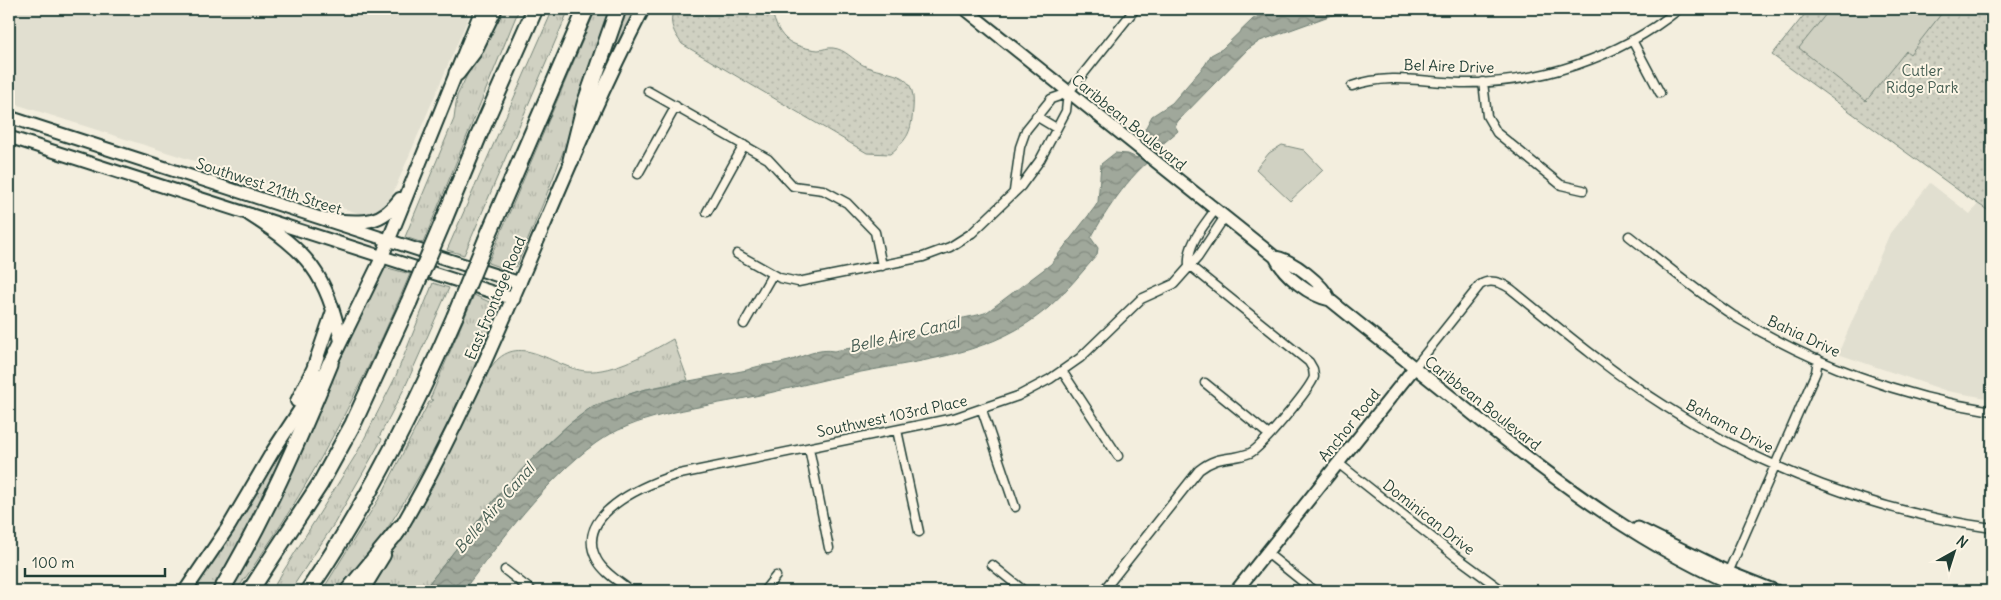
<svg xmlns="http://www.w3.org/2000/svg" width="2001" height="600" viewBox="0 0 2001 600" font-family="Delius,sans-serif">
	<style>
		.built { fill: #e1dfd0 }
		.grass { fill: url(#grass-tufts); stroke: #78877b }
		.park { fill: url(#park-dots); stroke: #78877b }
		.pitch { fill: #d0d1c2; stroke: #78877b }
		.water { fill: url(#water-waves); stroke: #6c7d72 }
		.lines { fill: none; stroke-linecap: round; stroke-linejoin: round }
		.street-casing { stroke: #1f3d34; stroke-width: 11 }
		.secondary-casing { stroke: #1f3d34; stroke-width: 15 }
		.primary-casing { stroke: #1f3d34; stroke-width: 16 }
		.highway-casing { stroke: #1f3d34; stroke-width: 19 }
		.street { stroke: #fcf5e5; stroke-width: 8 }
		.secondary { stroke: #fcf5e5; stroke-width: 11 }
		.primary { stroke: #fcf5e5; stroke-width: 12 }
		.highway { stroke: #fcf5e5; stroke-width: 15 }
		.highway-bridge-casing { stroke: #1f3d34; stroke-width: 19; stroke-linecap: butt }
		.highway-bridge { stroke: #fcf5e5; stroke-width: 15 }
		.labels { text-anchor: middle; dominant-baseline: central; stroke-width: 4; stroke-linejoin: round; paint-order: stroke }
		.street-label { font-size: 15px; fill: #1f3d34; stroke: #fcf5e5 }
		.park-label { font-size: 15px; fill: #425b50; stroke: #fcf5e5 }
		.water-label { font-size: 16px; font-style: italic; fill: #465d53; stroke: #fcf5e5 }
	</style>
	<defs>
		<pattern id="grass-tufts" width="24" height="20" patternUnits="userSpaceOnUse" patternTransform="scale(1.25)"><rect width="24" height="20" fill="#d0d1c2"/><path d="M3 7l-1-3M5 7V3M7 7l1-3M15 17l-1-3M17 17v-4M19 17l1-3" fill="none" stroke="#b2b4a7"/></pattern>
		<pattern id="park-dots" width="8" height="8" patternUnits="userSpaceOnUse" patternTransform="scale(1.25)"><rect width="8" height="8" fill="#d0d1c2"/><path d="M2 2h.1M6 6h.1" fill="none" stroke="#b2b4a7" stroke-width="1.8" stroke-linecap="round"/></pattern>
		<pattern id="water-waves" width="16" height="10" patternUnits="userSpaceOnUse" patternTransform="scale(1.25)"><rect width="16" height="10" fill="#a0a89b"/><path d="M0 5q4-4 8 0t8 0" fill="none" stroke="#828a7f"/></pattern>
	</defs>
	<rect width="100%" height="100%" fill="#f3eede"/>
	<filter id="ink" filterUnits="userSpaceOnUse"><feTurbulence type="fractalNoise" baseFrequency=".02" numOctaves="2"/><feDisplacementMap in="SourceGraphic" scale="10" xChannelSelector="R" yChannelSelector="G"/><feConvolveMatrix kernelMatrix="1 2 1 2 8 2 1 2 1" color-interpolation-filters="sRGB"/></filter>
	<g filter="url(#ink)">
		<path class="built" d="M9 9H472L391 198 379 210 361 214 9 102Z
			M1930 183 1970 214 1992 186V399L1947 391 1838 354 1890 233Z"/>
		<path class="grass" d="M499 9H519L423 243 405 237 454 119 457 96Z
			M553 9H569L464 255 447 250Z
			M596 9H612C584 97 554 182 516 267L511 265 510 271 503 266 502 268 488 263Z
			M623 9H637L616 47 611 44Z
			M384 267 410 274C363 386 307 493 236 591H225L299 447Z
			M433 283 449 288 405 387 379 437 382 439 334 524 290 591H271L357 453 395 378Z
			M474 295 496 305 498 303 500 304C462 406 408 506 343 591H322L383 492 429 402H432L433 400 430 399Z
			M673 339 688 380 642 390 593 406 569 424 547 444 499 494 423 591H368L439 473 491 367C519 329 552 368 586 371 613 373 650 352 673 339Z
			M298 421 288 453 215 591H191Z"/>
		<path class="park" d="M674 9H771C774 19 777 31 786 39 794 46 808 49 818 50 823 50 828 47 833 48 845 49 853 60 863 65 886 77 917 67 913 109 911 132 909 138 890 154L867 153 682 44C674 33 668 23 674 9Z
			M1809 9H1992V213L1969 198 1772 55Z"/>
		<path class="pitch" d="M1830 9H1945L1910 54 1906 51 1866 101 1799 48Z
			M1282 145 1304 150 1323 170 1290 201 1256 169 1269 153Z"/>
		<path class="water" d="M1273 9H1358L1329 16 1260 41 1248 49 1178 121 1175 126 1178 131 1159 147 1161 153C1136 165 1104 213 1091 238L1098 248 1097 255C1081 273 1066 292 1048 308 993 354 929 359 861 372 819 380 778 392 736 400 693 408 632 417 596 443 546 479 500 542 463 591H423L499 494 527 464 569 424 593 406 642 390 747 370C760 364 775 365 789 361 804 356 819 348 834 351 870 344 916 342 946 322 949 320 979 316 987 312L1051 264 1095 207 1098 202 1101 164 1115 153 1128 154 1137 158 1146 143 1145 129 1152 116 1172 103 1205 65 1211 55 1222 49 1253 19Z"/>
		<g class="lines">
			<defs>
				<path id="street" d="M1632 40 1660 93
					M1483 82 1487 116 1497 133 1561 185 1583 190
					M1352 86C1389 73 1423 82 1461 83 1538 84 1619 58 1679 9
					M648 91 768 159 793 186 823 190 847 203 875 232 882 266
					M1036 116 1056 128
					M638 174 676 106
					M1014 191 1020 147 1026 130 1051 99 1068 93 1135 9
					M707 212 744 145
					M1629 236C1663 263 1697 292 1734 316 1812 364 1902 397 1992 411
					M737 254 780 278 798 282 923 257 950 247 972 233 1021 186 1040 160 1066 111 1068 93
					M1189 265C1187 244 1203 227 1215 210
					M744 324 772 275
					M1414 368 1480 285C1490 278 1502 283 1511 289 1561 330 1611 372 1665 406 1763 469 1876 512 1992 528
					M1062 371 1118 456
					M1205 383 1269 435
					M982 410 1015 507
					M897 430 919 532
					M809 448 829 548
					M1338 463 1454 555 1503 591
					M1267 553 1314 591
					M992 565 1024 591
					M505 570 532 591
					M631 591C620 582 604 573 597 560 572 515 644 485 675 475L954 418 1018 396 1050 379 1080 358 1141 299 1174 284 1198 257 1224 218
					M764 591 776 576
					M1103 591 1199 470C1219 454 1230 461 1250 453 1261 448 1310 389 1314 377L1313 369 1309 362 1189 265
					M1720 591 1816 372 1818 359"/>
				<path id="secondary" d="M965 9 1275 257C1284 276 1310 296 1330 300 1378 339 1427 377 1475 416 1560 484 1647 550 1748 591
					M9 117 520 283
					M9 137 514 299
					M1275 257C1293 260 1323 284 1330 300
					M1638 528 1728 572 1776 591
					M1236 591 1414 368"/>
				<path id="primary" d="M250 215C308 252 326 273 341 341
					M328 220C360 222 379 227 400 199
					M297 401 313 369 333 311
					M396 536C495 368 554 181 643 9
					M185 591 229 526 273 451 330 364 379 264 482 9
					M362 591 384 555"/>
				<path id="highway" d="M457 73 473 52 494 9
					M571 160 585 104 618 9
					M443 222 479 135 535 9
					M487 238 586 9
					M221 591C264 519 298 442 330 364
					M250 591 320 484 353 424 409 302
					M308 591C367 504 413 413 455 316
					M348 591 400 528"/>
			</defs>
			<use href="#street" class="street-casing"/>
			<use href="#secondary" class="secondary-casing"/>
			<use href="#primary" class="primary-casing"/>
			<use href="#highway" class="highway-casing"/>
			<use href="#street" class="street"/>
			<use href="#secondary" class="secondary"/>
			<use href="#primary" class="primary"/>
			<use href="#highway" class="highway"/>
			<defs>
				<path id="highway-bridge" d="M409 302 443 222
					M455 316 487 238"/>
			</defs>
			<use href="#highway-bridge" class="highway-bridge-casing"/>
			<use href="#highway-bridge" class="highway-bridge"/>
		</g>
	</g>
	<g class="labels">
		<g class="street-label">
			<text transform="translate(1449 66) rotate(2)">Bel Aire Drive</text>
			<text transform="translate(1129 122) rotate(39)">Caribbean Boulevard</text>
			<text transform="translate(269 186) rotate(18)">Southwest 211th Street</text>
			<text transform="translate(495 298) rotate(-67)">East Frontage Road</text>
			<text transform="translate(1804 336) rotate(25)">Bahia Drive</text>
			<text transform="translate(1483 403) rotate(38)">Caribbean Boulevard</text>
			<text transform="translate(892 416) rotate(-12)">Southwest 103rd Place</text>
			<text transform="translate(1349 425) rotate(-51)">Anchor Road</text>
			<text transform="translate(1730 426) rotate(28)">Bahama Drive</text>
			<text transform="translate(1429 517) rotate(38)">Dominican Drive</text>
		</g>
		<g class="park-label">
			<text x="1922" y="70">Cutler<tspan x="1922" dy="17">Ridge Park</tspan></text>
		</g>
		<g class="water-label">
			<text transform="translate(904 334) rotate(-13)">Belle Aire Canal</text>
			<text transform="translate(494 508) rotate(-49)">Belle Aire Canal</text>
		</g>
	</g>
	<rect width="2001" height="600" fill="none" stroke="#fcf5e5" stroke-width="30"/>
	<rect x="15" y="15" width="1971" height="570" fill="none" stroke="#1f3d34" stroke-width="2" filter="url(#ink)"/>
	<g transform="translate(1954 552) rotate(39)" stroke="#fcf5e5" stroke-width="4" paint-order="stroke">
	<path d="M0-4L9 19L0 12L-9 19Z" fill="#1f3d34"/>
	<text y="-8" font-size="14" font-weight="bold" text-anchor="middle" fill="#1f3d34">N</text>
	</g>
	<path d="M25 568v8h140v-8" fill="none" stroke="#1f3d34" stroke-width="2.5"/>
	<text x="32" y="568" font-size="15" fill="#1f3d34" stroke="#fcf5e5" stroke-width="4" paint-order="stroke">100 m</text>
</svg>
